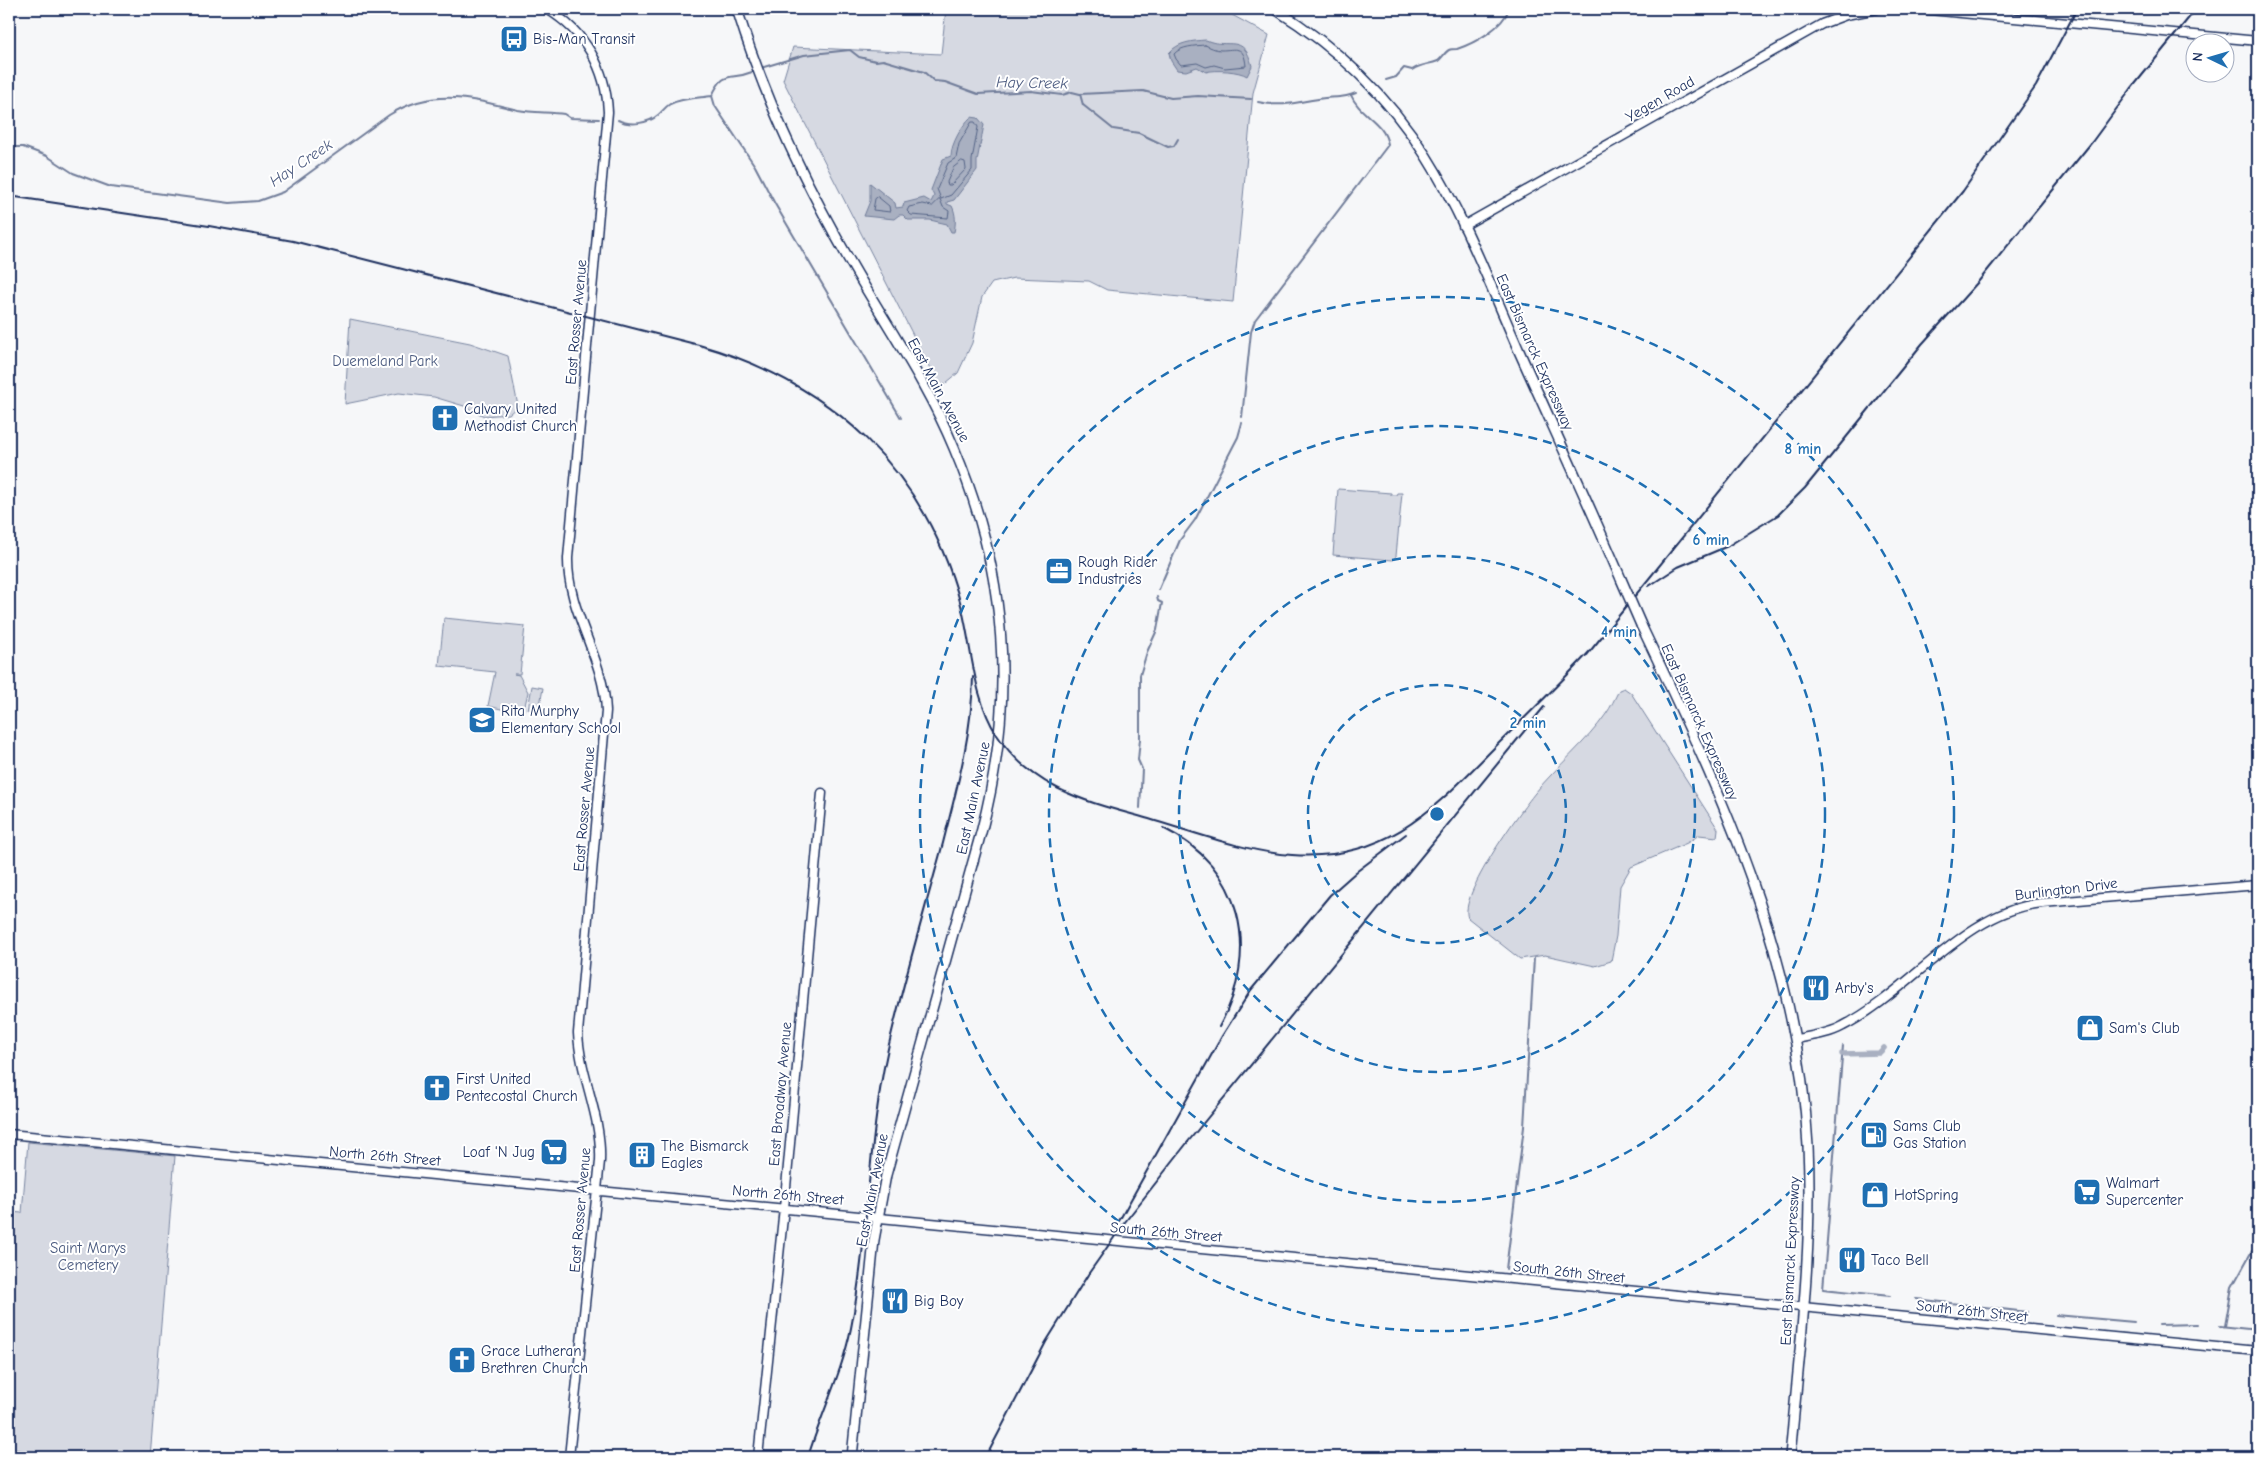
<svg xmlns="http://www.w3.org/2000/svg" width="2267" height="1466" viewBox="0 0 2267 1466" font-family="'Comic Neue',sans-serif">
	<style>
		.green { fill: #d6d9e2; stroke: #7884a0 }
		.water { fill: #a9b0c1; stroke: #707c99 }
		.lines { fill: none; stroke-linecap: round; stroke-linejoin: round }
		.shore { stroke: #546386; stroke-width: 1 }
		.stream { stroke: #707c99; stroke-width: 2 }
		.canal { stroke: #a9b0c1; stroke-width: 5.5 }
		.tertiary-casing { stroke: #1b2f5e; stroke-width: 11 }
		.primary-casing { stroke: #1b2f5e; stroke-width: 12 }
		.tertiary { stroke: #fff; stroke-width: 8 }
		.primary { stroke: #fff; stroke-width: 9 }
		.rail { stroke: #1b2f5e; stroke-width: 2 }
		.primary-bridge-casing { stroke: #1b2f5e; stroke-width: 12; stroke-linecap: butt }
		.primary-bridge { stroke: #fff; stroke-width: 9 }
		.ring { fill: none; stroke: #1f6fb2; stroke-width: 2.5; stroke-dasharray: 9 6 }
		.labels { text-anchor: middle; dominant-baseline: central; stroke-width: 4; stroke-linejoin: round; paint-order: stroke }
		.poi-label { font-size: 15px; fill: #1b2f5e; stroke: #fff; text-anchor: start }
		.street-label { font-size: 15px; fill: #1b2f5e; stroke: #fff }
		.park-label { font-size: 15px; fill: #4a5a7f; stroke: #fff }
		.water-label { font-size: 16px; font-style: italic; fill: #4d5c81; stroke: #fff }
		.centre { fill: #1f6fb2; stroke: #fff; stroke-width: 2.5 }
		.ring-label { font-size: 15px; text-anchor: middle; font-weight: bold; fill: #1f6fb2; stroke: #fff; stroke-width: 4; stroke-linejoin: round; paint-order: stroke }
	</style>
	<rect width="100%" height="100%" fill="#f6f7f9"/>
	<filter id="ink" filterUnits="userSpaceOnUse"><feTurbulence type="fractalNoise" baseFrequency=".02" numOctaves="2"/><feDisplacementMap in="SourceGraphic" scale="10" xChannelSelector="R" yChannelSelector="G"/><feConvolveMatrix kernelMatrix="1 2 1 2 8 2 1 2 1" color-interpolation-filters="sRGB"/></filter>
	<g filter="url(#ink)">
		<path class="green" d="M946 9H1221L1269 35 1253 93 1233 302 1107 290 1089 281 1014 278 992 283 982 297 972 343 958 373 940 388 783 80 793 47 941 54Z
			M350 319 470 343 508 356 518 406 509 414 484 416 464 406 434 397 399 393 345 404Z
			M1338 489 1391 493V495H1396L1397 493H1402L1396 556 1393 560 1333 555Z
			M444 618 525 626 520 674H514L519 675 528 692 523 714 488 706 495 672 439 666Z
			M532 686 543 688 539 711 528 709Z
			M1624 688 1631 693 1718 829 1717 837 1699 835 1687 843 1631 867 1620 886 1616 936 1611 961 1595 966 1545 955 1520 959 1468 918C1458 896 1519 813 1535 793 1557 766 1586 743 1606 714 1611 707 1615 698 1619 690Z
			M28 1142 175 1156 150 1457H89L9 1449V1212L22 1213Z"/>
		<path class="water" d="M1206 40C1228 50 1244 32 1252 66L1247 76C1240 71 1215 69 1206 72L1197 67 1186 71 1177 70 1171 61 1169 53C1178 42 1192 41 1206 40Z
			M971 117 978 118 984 125 977 161V170L954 200 947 202V204L952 206C956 214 956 223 954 232H951L947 224 930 220H908L903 215H899L894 219 864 216 870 201V183L895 203 896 208 903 207 904 203 924 198 931 202 934 196 931 190 943 159 951 156C951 144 962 125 971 117Z"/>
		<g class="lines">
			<path class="shore" d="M1205 45C1210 47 1215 50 1221 50 1235 50 1244 44 1246 66L1225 68 1214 65 1206 67 1197 63 1181 65 1176 59 1174 54C1181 46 1195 46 1205 45Z
				M972 122H975L978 127 972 160V170L951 195 941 199 937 189 948 163 956 158 959 144Z
				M962 161 965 162 966 169 951 185H948L947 182 953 168Z
				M878 197 889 206 890 212 873 210 875 199Z
				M940 199 943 207 949 211 948 218 911 215 907 211 909 207 923 204 932 206Z"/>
			<path class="stream" d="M764 67 804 55 850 50 859 57 876 61 883 60 924 72 934 81 945 82 978 94 1031 91 1062 95 1072 92 1080 94 1143 91 1171 98 1198 96 1251 99
				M1386 80 1396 77 1404 68 1412 70C1423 63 1429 65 1438 61 1442 58 1445 52 1449 50 1451 49 1454 49 1457 49 1475 43 1502 28 1509 9
				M1080 94 1083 105 1113 129 1139 133 1168 147 1174 146 1178 139
				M712 96 715 106 755 166 775 204 901 418
				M1258 102C1285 108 1300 101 1325 98 1340 96 1341 99 1356 93
				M618 120C630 126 648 124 658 115 662 112 665 107 670 104 682 98 698 98 712 96 724 69 730 81 752 72
				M9 147H23L47 156 73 173 111 187 230 203 258 201 283 192 389 115C434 87 471 99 518 110 533 113 549 112 564 114L570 118 599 119
				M1242 417 1251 332 1255 320 1388 145C1385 122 1359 115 1351 95
				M1159 589 1180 540 1195 520 1238 437 1242 423
				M1140 808 1142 769 1138 760 1140 739V675L1147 652 1157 630 1162 603 1158 601 1157 597
				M1843 1046 1823 1289 1890 1296
				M1506 1269 1524 1127 1534 958
				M1916 1299 2027 1312
				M2056 1315 2134 1322
				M2159 1325 2197 1324
				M2220 1326 2258 1330
				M2225 1326 2232 1287 2252 1251"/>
			<path class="canal" d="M1842 1054 1879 1053 1884 1048"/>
			<defs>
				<path id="tertiary" d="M547 9C585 32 606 68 608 112L568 558C567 613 604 656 606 711L578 1033C580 1077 602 1116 600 1161L569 1457
					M1919 9 2258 41
					M1463 226 1822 24 1846 15 1877 9
					M1796 1039C1811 1036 1829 1034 1843 1026 1910 992 1965 911 2042 903L2258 885
					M9 1134 2258 1351
					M758 1457 785 1198 822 793"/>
				<path id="primary" d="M737 9C765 100 807 188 855 270 889 329 928 385 954 448 1007 573 1016 697 982 829L886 1175 874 1240 852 1457
					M1275 9C1335 46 1388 96 1426 156 1464 216 1490 285 1519 351 1553 427 1588 502 1621 579
					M1641 625C1721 793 1798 956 1808 1146 1813 1250 1799 1354 1790 1457"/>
			</defs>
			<use href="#tertiary" class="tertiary-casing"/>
			<use href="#primary" class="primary-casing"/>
			<use href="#tertiary" class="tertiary"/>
			<use href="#primary" class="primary"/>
			<path class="rail" d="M9 196 209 226 293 241 699 345C832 383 925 470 961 605 972 647 973 698 997 735 1034 791 1089 802 1149 819 1193 832 1246 852 1292 855 1390 862 1436 806 1499 743 1530 712 1561 683 1590 651
				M1649 586 1678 567 1728 546 1752 531 1778 515 1805 488 1922 344 1978 282 2092 142 2131 89 2196 9
				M1587 655 1963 191 2036 86 2077 9
				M1163 828C1243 867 1261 951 1219 1027
				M1119 1221 1222 1036 1251 990 1330 895 1356 872 1406 834
				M808 1457C821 1414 842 1373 851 1328 869 1237 867 1144 887 1053 903 982 924 913 943 843 957 788 972 734 973 677
				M986 1457 1046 1342 1089 1273 1125 1222 1187 1143 1544 707"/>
			<defs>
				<path id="primary-bridge" d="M1621 579 1641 625"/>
			</defs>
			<use href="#primary-bridge" class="primary-bridge-casing"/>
			<use href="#primary-bridge" class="primary-bridge"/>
		</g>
	</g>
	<g class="ring">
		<circle cx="1437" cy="814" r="129"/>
		<circle cx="1437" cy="814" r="258"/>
		<circle cx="1437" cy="814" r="388"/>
		<circle cx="1437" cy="814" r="517"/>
	</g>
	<defs>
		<symbol id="bus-square" viewBox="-11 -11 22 22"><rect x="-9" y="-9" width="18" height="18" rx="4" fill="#1f6fb2" stroke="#fff"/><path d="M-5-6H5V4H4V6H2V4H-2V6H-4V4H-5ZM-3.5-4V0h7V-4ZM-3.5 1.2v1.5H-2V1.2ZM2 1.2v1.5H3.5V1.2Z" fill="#fff"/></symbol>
		<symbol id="church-square" viewBox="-11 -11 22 22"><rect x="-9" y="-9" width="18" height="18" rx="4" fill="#1f6fb2" stroke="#fff"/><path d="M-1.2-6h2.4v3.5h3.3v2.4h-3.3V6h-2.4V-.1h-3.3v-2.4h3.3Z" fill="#fff"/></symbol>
		<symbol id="office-square" viewBox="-11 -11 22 22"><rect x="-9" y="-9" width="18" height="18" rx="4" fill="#1f6fb2" stroke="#fff"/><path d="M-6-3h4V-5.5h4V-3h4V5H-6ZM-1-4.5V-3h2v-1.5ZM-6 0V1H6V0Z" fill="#fff"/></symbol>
		<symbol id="school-square" viewBox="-11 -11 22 22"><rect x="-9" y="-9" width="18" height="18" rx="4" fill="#1f6fb2" stroke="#fff"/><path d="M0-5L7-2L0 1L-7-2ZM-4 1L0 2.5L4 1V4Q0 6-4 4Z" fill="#fff"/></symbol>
		<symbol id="restaurant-square" viewBox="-11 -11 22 22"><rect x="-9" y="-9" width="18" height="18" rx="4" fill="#1f6fb2" stroke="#fff"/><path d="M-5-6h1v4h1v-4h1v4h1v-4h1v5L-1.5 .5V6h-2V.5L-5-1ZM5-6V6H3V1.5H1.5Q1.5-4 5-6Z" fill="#fff"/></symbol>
		<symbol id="shop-square" viewBox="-11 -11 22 22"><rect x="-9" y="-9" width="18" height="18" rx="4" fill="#1f6fb2" stroke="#fff"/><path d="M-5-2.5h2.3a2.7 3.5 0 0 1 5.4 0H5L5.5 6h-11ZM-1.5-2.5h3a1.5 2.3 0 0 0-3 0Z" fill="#fff"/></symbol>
		<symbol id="fuel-square" viewBox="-11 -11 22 22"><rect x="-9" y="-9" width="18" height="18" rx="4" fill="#1f6fb2" stroke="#fff"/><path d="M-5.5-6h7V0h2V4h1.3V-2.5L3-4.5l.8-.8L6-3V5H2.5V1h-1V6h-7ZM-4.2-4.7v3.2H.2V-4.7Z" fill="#fff"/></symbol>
		<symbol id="supermarket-square" viewBox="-11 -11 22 22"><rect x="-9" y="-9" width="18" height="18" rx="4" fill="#1f6fb2" stroke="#fff"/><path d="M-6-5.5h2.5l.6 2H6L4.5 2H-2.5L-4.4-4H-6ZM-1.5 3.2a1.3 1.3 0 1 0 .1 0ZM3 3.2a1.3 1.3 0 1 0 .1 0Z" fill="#fff"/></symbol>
		<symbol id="building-square" viewBox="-11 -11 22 22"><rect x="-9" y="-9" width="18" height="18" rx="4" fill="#1f6fb2" stroke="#fff"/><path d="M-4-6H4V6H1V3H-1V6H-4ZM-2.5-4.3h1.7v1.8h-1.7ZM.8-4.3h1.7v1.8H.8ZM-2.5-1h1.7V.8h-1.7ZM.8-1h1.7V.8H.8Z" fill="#fff"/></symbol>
	</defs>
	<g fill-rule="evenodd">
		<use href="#bus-square" x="498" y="23" width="32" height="32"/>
		<use href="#church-square" x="429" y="402" width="32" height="32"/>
		<use href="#office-square" x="1043" y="555" width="32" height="32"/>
		<use href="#school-square" x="466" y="704" width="32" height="32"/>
		<use href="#restaurant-square" x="1800" y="972" width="32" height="32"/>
		<use href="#shop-square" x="2074" y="1012" width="32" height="32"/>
		<use href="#church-square" x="421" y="1072" width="32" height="32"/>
		<use href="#fuel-square" x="1858" y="1119" width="32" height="32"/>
		<use href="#supermarket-square" x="538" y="1136" width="32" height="32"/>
		<use href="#building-square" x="626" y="1139" width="32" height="32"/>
		<use href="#supermarket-square" x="2071" y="1176" width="32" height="32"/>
		<use href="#shop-square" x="1859" y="1179" width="32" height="32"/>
		<use href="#restaurant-square" x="1836" y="1244" width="32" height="32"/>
		<use href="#restaurant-square" x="879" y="1285" width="32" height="32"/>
		<use href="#church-square" x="446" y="1344" width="32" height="32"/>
	</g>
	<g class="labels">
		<g class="poi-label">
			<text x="533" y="39">Bis-Man Transit</text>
			<text x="464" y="409">Calvary United<tspan x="464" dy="17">Methodist Church</tspan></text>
			<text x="1078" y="562">Rough Rider<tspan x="1078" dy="17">Industries</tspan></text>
			<text x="501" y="711">Rita Murphy<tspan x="501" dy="17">Elementary School</tspan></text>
			<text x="1835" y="988">Arby's</text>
			<text x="2109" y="1028">Sam's Club</text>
			<text x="456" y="1079">First United<tspan x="456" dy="17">Pentecostal Church</tspan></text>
			<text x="1893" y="1126">Sams Club<tspan x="1893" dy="17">Gas Station</tspan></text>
			<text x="661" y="1146">The Bismarck<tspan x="661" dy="17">Eagles</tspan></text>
			<text x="535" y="1152" text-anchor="end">Loaf 'N Jug</text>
			<text x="2106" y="1183">Walmart<tspan x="2106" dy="17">Supercenter</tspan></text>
			<text x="1894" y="1195">HotSpring</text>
			<text x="1871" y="1260">Taco Bell</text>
			<text x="914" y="1301">Big Boy</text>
			<text x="481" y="1351">Grace Lutheran<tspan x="481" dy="17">Brethren Church</tspan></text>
		</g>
		<g class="street-label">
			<text transform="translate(1660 99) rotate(-30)">Yegen Road</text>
			<text transform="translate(576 322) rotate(-85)">East Rosser Avenue</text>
			<text transform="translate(1535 352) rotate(66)">East Bismarck Expressway</text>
			<text transform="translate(939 390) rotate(62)">East Main Avenue</text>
			<text transform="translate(1700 722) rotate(66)">East Bismarck Expressway</text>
			<text transform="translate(973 798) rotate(-78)">East Main Avenue</text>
			<text transform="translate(584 809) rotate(-85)">East Rosser Avenue</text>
			<text transform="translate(2066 889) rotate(-7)">Burlington Drive</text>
			<text transform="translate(780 1094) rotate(-85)">East Broadway Avenue</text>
			<text transform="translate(385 1156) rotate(5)">North 26th Street</text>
			<text transform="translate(872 1190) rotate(-79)">East Main Avenue</text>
			<text transform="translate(788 1195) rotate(5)">North 26th Street</text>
			<text transform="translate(580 1210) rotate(-85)">East Rosser Avenue</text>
			<text transform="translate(1166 1232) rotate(5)">South 26th Street</text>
			<text transform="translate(1790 1261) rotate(-87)">East Bismarck Expressway</text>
			<text transform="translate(1569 1272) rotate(6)">South 26th Street</text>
			<text transform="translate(1972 1311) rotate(6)">South 26th Street</text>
		</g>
		<g class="park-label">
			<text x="385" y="361">Duemeland Park</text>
			<text x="88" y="1248">Saint Marys<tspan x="88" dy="17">Cemetery</tspan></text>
		</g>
		<g class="water-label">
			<text transform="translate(1032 83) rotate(1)">Hay Creek</text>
			<text transform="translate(301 163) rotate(-34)">Hay Creek</text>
		</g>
	</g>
	<circle cx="1437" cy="814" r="8" class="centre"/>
	<g class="ring-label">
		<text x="1803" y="454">8 min</text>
		<text x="1711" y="545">6 min</text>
		<text x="1619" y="637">4 min</text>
		<text x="1528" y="728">2 min</text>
	</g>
	<rect width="2267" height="1466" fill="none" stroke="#fff" stroke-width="30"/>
	<rect x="15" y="15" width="2237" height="1436" fill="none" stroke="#1b2f5e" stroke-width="2" filter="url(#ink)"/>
	<g transform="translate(2210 58) rotate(275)"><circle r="24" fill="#ffffff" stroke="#a4acbf"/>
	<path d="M0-4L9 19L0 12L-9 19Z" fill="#1f6fb2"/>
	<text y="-8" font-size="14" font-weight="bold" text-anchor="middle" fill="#1b2f5e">N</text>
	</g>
</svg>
